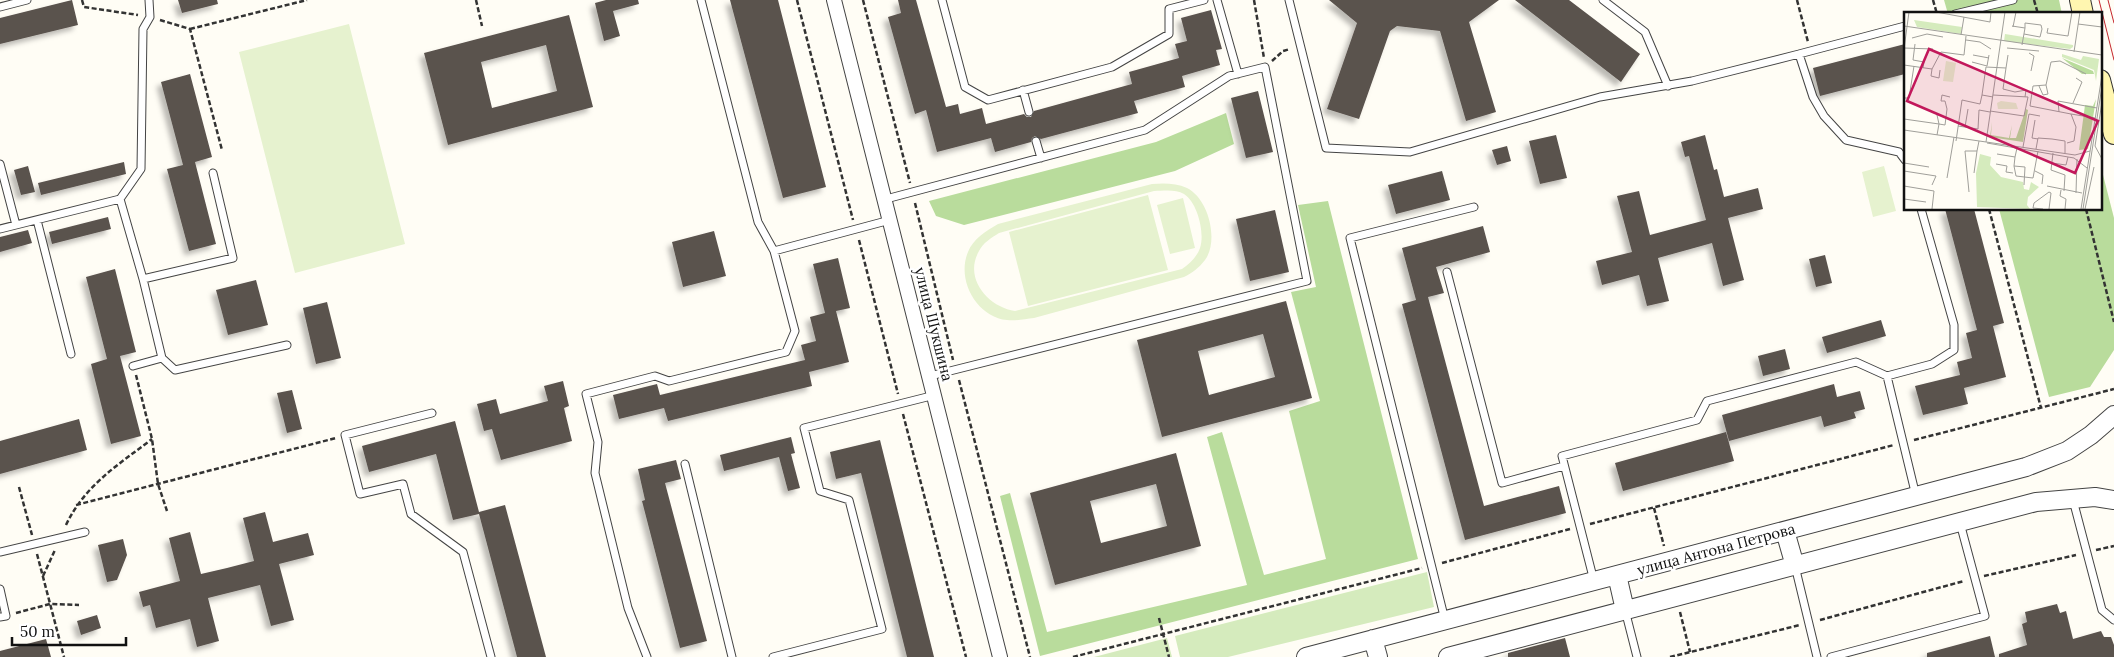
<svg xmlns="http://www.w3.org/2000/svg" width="2114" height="657" viewBox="0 0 2114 657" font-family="Lora,serif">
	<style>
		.green { fill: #d5ebbd }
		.forest { fill: #b9dc9c }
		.pitch { fill: #e6f2cf; fill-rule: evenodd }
		.building { fill: #5a524d; fill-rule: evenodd; filter: url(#shadow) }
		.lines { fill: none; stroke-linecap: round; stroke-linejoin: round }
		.service-casing { stroke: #444; stroke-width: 9 }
		.minor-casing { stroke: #444; stroke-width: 16 }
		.tertiary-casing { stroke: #444; stroke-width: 20 }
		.secondary-casing { stroke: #333; stroke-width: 22 }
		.path { stroke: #333; stroke-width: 2.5; stroke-dasharray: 5 2.5; stroke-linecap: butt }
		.service { stroke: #fff; stroke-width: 7 }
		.minor { stroke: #fff; stroke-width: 14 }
		.tertiary { stroke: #fff; stroke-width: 18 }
		.secondary { stroke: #fff6b0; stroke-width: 20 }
		.tram { stroke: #c4262e; stroke-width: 1 }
		.labels { text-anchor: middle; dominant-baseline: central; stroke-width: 5; stroke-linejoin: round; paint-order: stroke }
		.street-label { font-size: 15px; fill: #111; stroke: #fff }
		.inset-road { fill: none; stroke: #a09f9a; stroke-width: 1 }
		.view { fill: #c2185b; fill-opacity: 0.15; stroke: #c2185b; stroke-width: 2.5 }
		.inset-edge { fill: none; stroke: #111; stroke-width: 2.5 }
	</style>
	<defs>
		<filter id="shadow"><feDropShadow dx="-4.5" dy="4.5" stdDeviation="2.5" flood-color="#0004"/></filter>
	</defs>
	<rect width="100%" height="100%" fill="#fffdf5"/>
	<path class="green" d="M1427 572 1434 607 1228 657H1180L1175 636Z
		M1167 638 1172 657H1094Z"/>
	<path class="forest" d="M1944 0H2059L2062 14H1948Z
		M1226 113 1234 144 1175 171 964 225 936 216 929 201 1156 142Z
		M2100 163 2114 218V350L2090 387 2049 397 1999 209H2100Z
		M1328 201 1418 559 1040 656 1000 496 1010 493 1047 632 1247 585 1207 437 1222 432 1264 575 1326 559 1289 411 1320 401 1291 292 1316 287 1298 205Z"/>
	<path class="pitch" d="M349 24 405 244 295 273 239 52Z
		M1884 166 1896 211 1873 217 1862 172Z
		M1152 184C1164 183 1176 183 1187 188 1209 199 1219 241 1205 260 1199 268 1192 273 1184 277L1034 318C1025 319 1016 321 1007 320 977 317 956 280 968 252 973 239 986 231 998 224ZM1154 191C1163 191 1176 189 1184 194 1198 203 1205 234 1200 248 1197 257 1189 264 1182 269L1015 311C989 307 963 279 979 251 983 243 991 238 999 233Z
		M1148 195 1168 270 1028 306 1009 232Z
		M1183 198 1195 248 1170 254 1157 205Z"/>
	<path class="building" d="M72 0 78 25 0 44V18Z
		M178 0H217L218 4 182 13Z
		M606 0H638L639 4 613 11 620 36 604 41 595 3Z
		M730 0H778L826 187 783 198Z
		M898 0H916L946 107 958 104 960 114 982 108 986 124 1024 114 1027 117H1031L1034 111 1132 84 1129 72 1179 58 1175 44 1187 41 1181 18 1211 10 1222 49 1216 50 1220 65 1182 76 1185 87 1134 101 1138 113 1041 139 1035 136 1032 138 1031 142 995 152 991 138 937 152 926 110 915 114 888 17 901 13Z
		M1329 0H1499L1469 22 1496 112 1466 121 1440 31 1397 26 1390 31 1359 119 1327 109 1357 23Z
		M1515 0H1569L1640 54 1621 82Z
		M569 15 593 107 448 145 424 53ZM546 45 557 91 492 108 481 62Z
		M1905 44V74L1820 96 1813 68Z
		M190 74 212 157 195 162 216 244 189 251 167 169 183 165 161 82Z
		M1258 91 1273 152 1246 158 1231 98Z
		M1556 135 1567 178 1540 184 1529 141Z
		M1705 135 1714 170 1717 169 1724 197 1758 188 1763 209 1728 218 1744 280 1723 286 1712 243 1658 258 1669 301 1647 306 1639 275 1602 285 1596 261 1632 252 1617 196 1639 191 1650 235 1706 220 1689 156 1685 157 1681 142Z
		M1507 146 1511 161 1497 165 1492 150Z
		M124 162 126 174 41 195 38 183Z
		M28 166 35 192 21 195 14 170Z
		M1442 171 1450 200 1396 214 1388 185Z
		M1945 209H1974L2004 323 1993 326 2006 377 1964 388 1968 404 1923 415 1915 386 1960 375 1957 362 1972 358 1966 333 1977 330Z
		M1275 210 1289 272 1250 281 1236 219Z
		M108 217 111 229 52 244 49 232Z
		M1483 226 1490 252 1436 267 1444 293 1428 297 1484 506 1559 486 1566 513 1465 540 1402 304 1416 300 1402 248Z
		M28 230 32 243 0 252V237Z
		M714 231 726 276 683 287 672 242Z
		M1825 255 1832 283 1816 287 1809 259Z
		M838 258 850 308 836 311 849 362 809 372 812 386 668 421 664 408 619 419 613 395 657 384 660 395 805 360 801 345 816 341 810 317 825 313 813 264Z
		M115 269 136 352 120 356 141 436 111 444 91 364 107 359 86 277Z
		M256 280 268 325 228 335 216 290Z
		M1286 301 1312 398 1162 437 1137 340ZM1263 334 1275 377 1209 395 1198 351Z
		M327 302 341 358 316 364 303 308Z
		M1881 320 1886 336 1827 353 1822 337Z
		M1785 349 1790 369 1763 376 1758 356Z
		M563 381 569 406 564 408 572 441 501 460 492 429 484 431 477 404 496 399 500 414 548 401 544 386Z
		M1834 384 1837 397 1860 391 1865 409 1854 412 1856 418 1824 427 1821 416 1729 441 1722 415Z
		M292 390 302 429 287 433 277 393Z
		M79 419 87 450 0 474V441Z
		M455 421 479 512 505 505 546 657H517L479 514 453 520 436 454 369 472 362 446Z
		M1726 432 1734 461 1623 491 1615 463Z
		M791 437 795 453 791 454 800 488 788 491 779 457 724 471 720 455Z
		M880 440 934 657H907L861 473 836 479 830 452Z
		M1176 453 1201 546 1055 585 1030 493ZM1156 484 1167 526 1101 543 1090 501Z
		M676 460 681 479 665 483 707 641 680 648 642 501 645 500 638 469Z
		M265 512 273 542 308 533 314 555 279 564 294 620 271 626 260 585 208 598 219 641 197 647 190 619 156 628 150 605 143 607 139 592 180 581 169 538 190 532 201 574 227 568 254 561 243 518Z
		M123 539 127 555 117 580 107 582 98 545Z
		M2057 604 2060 613 2066 611 2073 639 2101 631 2104 637H2111L2114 645V657H1999V654L2027 645 2022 624 2027 622 2025 612Z
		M97 615 101 628 81 635 77 621Z
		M1990 636 1995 657H1927V653Z
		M1565 638 1570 657H1508V653Z
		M46 639 51 657H0V651Z"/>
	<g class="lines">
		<defs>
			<path id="service" d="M701 0 758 222 774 251 890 220
				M942 0 965 87 988 100 1112 67 1169 34V9L1204 0
				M1217 0 1238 74
				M1289 0 1326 148 1410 152 1600 97 1692 81 1799 54
				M1603 0 1645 32 1668 86
				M0 7 27 0
				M1955 14 2013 0
				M1905 26 1799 54 1813 97 1824 116 1846 140 1899 152 1905 160
				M1023 90 1029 112
				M1036 141 1041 158
				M0 164 16 225
				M120 199 141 169 143 29 150 17 149 0
				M886 199 1145 130 1229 76 1265 67 1307 281 930 376
				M37 220 71 354
				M0 229 120 199 143 279 233 258 213 173
				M1447 272 1502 483 1564 466
				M162 358 175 370 287 345
				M133 366 162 358 143 279
				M1887 376 1932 364 1954 350V325L1921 209
				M432 413 345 435 360 494 403 484 411 514 463 552 491 657
				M685 464 732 657
				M2073 500 2102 610 2114 620
				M0 552 85 532
				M1795 566 1817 657
				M1594 581 1562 456 1697 420 1707 401 1856 362 1887 376 1916 496
				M0 589 6 616 0 617
				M1625 610 1637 657
				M1445 620 1350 238 1474 207
				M647 657 628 608 595 473 598 442 586 394 655 376 669 381 786 352 795 331 774 251
				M773 657 882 629 849 500 820 491 804 428 935 395
				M1831 657 1985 616 1960 523"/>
			<path id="minor" d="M834 0 1000 657"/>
			<path id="tertiary" d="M1785 531 1795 566
				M1617 575 1625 610
				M1373 639 1378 657
				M1306 657 2026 467 2067 451 2091 435 2114 415
				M1448 657 2036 502 2095 497 2114 500"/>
			<path id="secondary" d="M2080 0 2083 14
				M2100 80 2114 134"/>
		</defs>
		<use href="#service" class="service-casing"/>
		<use href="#minor" class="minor-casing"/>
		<use href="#tertiary" class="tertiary-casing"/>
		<use href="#secondary" class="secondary-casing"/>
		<path class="path" d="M82 0 84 7 138 15
			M476 0 482 26
			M797 0 853 220
			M863 0 910 183
			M1254 0 1264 58
			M1797 0 1808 42
			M1933 0 1937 14
			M2034 0 2038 14
			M160 20 190 29 222 150
			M190 29 307 0
			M1272 61 1283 51 1290 49
			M915 203 953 360
			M1989 209 2041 408
			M2086 209 2114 322
			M859 240 898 394
			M136 375 152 439 158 484 167 511
			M959 380 1030 657
			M903 414 966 657
			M1914 440 2114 389
			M19 487 32 535
			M76 505 336 438
			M1654 508 1664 546
			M1590 524 1894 445
			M66 525C85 485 118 465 152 439
			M2096 550 2114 546
			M37 554 64 657
			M1442 563 1570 529
			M43 576 55 550
			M1984 576 2076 555
			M1680 612 1690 652
			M16 613 50 604 79 605
			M1159 618 1169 657
			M1820 620 1964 581
			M1073 657 1422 568
			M1670 657 1800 625"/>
		<use href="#service" class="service"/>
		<use href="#minor" class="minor"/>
		<use href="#tertiary" class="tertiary"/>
		<use href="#secondary" class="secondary"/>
		<path class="tram" d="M2099 0 2114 60
			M2108 0 2114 23"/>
	</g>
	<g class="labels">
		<g class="street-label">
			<text transform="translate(934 324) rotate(76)">улица Шукшина</text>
			<text transform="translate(1716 549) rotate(-15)">улица Антона Петрова</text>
		</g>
	</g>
	<g transform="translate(1904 12)">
		<rect width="198" height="198" fill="#fffdf5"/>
		<path d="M10 8 58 15 57 22 13 15ZM101 22 169 33V35L166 37 100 29ZM158 42 177 48 179 44 195 47 192 69 190 58 158 45ZM76 142 87 145 86 153 97 165 119 170 120 177 125 178 127 170 135 175 124 185 123 193 126 197 73 195 72 161Z" fill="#d5ebbd"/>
		<path d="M158 46 189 59 190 62H178ZM192 87 184 137 175 138 181 93 189 94ZM122 97 124 98 119 130 86 125 88 110 87 123 105 126 108 113 106 126H112Z" fill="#b9dc9c"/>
		<path d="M42 49 52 51 49 70 39 69ZM97 89 112 91 114 97H94L93 91Z" fill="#e6f2cf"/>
		<path class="inset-road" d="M32 0 86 10 87 0M174 12 198 15M0 14 198 43M108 14 121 16 118 33M109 15 112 0M144 16 143 21 164 24 168 0M120 22 136 25 138 17 137 13 121 11V16M57 23 60 5M8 26 23 22 39 25M62 28 76 30 87 37M11 32 9 48 20 50 19 56M0 36 29 37M103 36 135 39M0 37 5 0M170 40 176 0M125 41 130 44 127 59M69 43 85 46M68 50 83 54 85 43M0 53 28 57 27 64 35 66 36 58M102 56 99 77 111 80 122 78 121 85M28 57 37 40 60 43 62 24M142 73 129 74 126 94 167 102M135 74 139 83 144 82 142 73 147 50 156 49 182 62M89 85 78 83 82 55 102 56 104 43M0 86H5L10 54M198 90 191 134 198 147M169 91 178 70 172 66M86 99 120 104 124 85 89 83M155 100 154 89 193 96M0 107 35 112 33 103M131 108 128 126 134 127M54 114 74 117 75 98 86 100M61 115 64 97M0 118 171 143 186 139M33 123 35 112 41 113 43 97 41 89H37L38 83 46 85M52 129 58 88 76 92 78 83M82 130 101 0M83 131 170 146 183 156M163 131 170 129 172 115 167 102 191 106M119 135 125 102 136 104M132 137 134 126 148 127 161 129V141M149 141 147 158 161 163 160 179M93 142 111 145 113 136M111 145 110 154 121 155 120 173M0 151 25 155M148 151 162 153 164 145M92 152 103 154 102 160 109 161M110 154 112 164 129 166 134 139M0 159 32 164 28 173M131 159 139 163 138 172M70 161 73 139M43 166 50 125M0 174 30 179 28 197M143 174 178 181M157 178 156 184 162 187 161 197M65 180 61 139H73L75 129M172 181 173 147M0 187 22 190M139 197 129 196 130 191 145 180 147 181 145 197M177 197 198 63M179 197 198 74M181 197 190 155"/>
		<path class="view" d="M25 37 194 109 171 161 3 89Z"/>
		<rect width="198" height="198" class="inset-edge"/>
	</g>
	<path d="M12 637v8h114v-8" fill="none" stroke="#111111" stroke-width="2.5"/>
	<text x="20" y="637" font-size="15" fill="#111111" stroke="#ffffff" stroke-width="4" paint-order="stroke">50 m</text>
</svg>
